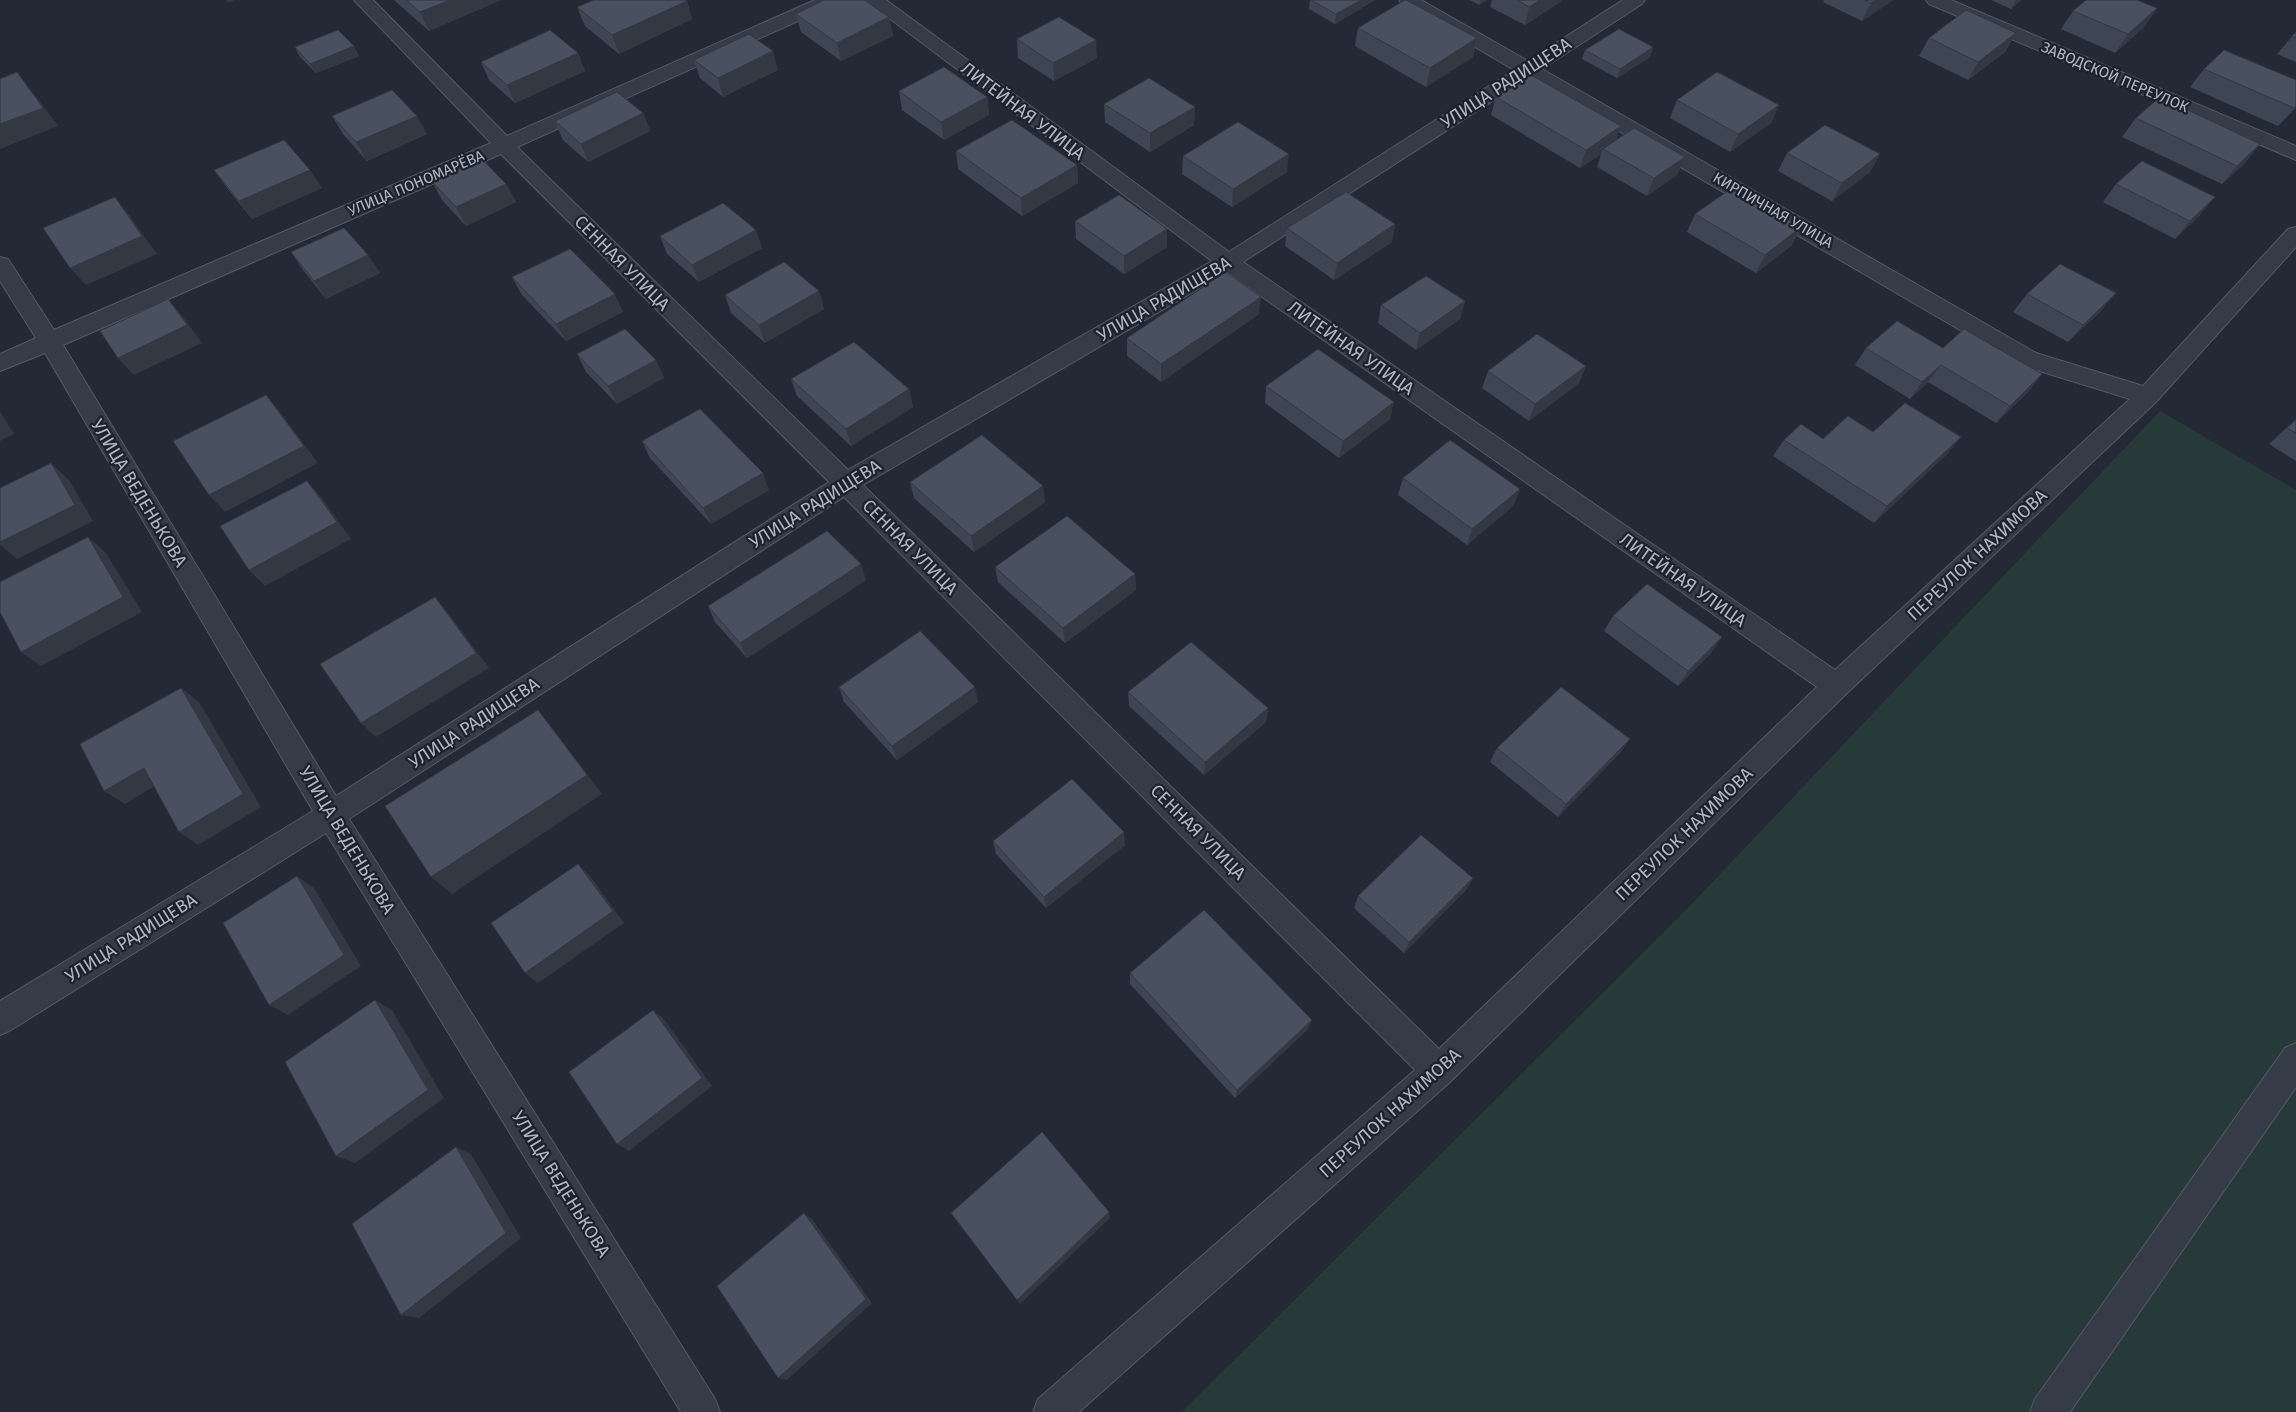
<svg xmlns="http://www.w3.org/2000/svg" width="2296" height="1412" viewBox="0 0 2296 1412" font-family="'Fira Sans',sans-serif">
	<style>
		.green { fill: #28393a }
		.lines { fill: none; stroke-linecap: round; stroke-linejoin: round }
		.service-casing { stroke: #545a65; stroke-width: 2 }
		.minor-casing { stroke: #545a65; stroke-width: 2 }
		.service { fill: #363c47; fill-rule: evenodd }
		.minor { fill: #363c47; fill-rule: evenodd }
		.wall { fill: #3f4653 }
		.shaded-wall { fill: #333943 }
		.building { fill: #495160; stroke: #333943 }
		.labels { text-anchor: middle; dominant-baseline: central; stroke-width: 4.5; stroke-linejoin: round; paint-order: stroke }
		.far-street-label { font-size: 15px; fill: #b1b7c3; stroke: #1c222c }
		.street-label { font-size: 18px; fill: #b1b7c3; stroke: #1c222c }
	</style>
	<rect width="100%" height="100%" fill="#232a36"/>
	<path class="green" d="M2160 411 2296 490V1412H1182L1686 910Z"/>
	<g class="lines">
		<defs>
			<path id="service" d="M2296 1043V1087L2070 1412H2030L2035 1399 2285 1048Z"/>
			<path id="minor" d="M354 0H373L507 136 815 0H839L836 4 517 147 848 470 1212 261 865 0H886L1229 252 1514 70 1402 4 1399 0H1421L1528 61 1623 0H1645L1642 4 1542 69 2036 353 2143 386 2288 229 2296 227V247L2156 402 1846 694 1450 1082 1079 1412H1033L1038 1399 1415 1070 844 497 349 819 715 1399 720 1412H681L326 833 11 1030 0 1035V1001L313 811 45 353 0 371V354L36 338 0 281V257L8 259 54 330 491 143ZM1528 78 2020 365 2130 399 1835 670 1243 262ZM501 154 829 482 336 796 63 345ZM1227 272 1817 687 1439 1049 863 485Z
				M1926 0H1951L2296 146V160L1929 4Z"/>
		</defs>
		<use href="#service" class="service-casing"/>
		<use href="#minor" class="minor-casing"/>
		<use href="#service" class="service"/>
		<use href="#minor" class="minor"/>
	</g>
	<path class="wall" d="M394 0H501L429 31Z
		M1310 0H1375L1335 24 1309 9Z
		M1470 0H1487L1479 5Z
		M1492 0H1561L1560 2 1525 25 1490 7Z
		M1824 0H1893L1862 21 1823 2Z
		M1991 0H2021L2011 9Z
		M687 1 692 19 619 54 585 26 577 7Z
		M2157 8 2144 27 2115 53 2061 29 2073 11Z
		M796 14 889 17 893 36 841 61 801 32Z
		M1358 28 1477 38 1473 57 1426 87 1355 46Z
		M2296 32V62L2277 54Z
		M2016 33 2005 52 1968 80 1919 56 1929 38Z
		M1017 39 1097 58 1054 81 1018 58Z
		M295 47 359 56 316 73 300 57Z
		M1653 47 1650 57 1617 78 1582 59 1585 50Z
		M578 53 585 71 515 103 489 80 481 62Z
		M694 60 778 70 723 97 700 78Z
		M2204 69 2296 108 2278 126 2190 87Z
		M899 91 987 97 989 115 944 140 902 110Z
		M1496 97 1621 126 1616 140 1685 157 1677 175 1647 196 1597 167 1601 154 1580 168 1491 115Z
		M1677 100 1779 105 1771 123 1730 152 1670 118Z
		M1104 104 1195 107 1194 125 1150 152 1105 122Z
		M643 113 650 131 588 162 563 140 555 121Z
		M332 116 427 134 367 161 343 134Z
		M2136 118 2260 144 2245 163 2222 184 2122 137Z
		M956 151 1077 165 1078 183 1022 216 958 169Z
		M1787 153 1880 154 1870 172 1832 201 1778 171Z
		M1183 156 1287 172 1232 207 1182 174Z
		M214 170 322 188 252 219 227 188Z
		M432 182 506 184 516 202 466 226 442 200Z
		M2116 184 2200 215 2175 239 2103 202Z
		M1695 214 1801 227 1792 245 1756 273 1687 232Z
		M1075 221 1167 229V247L1124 274 1076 239Z
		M1395 224 1392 242 1334 280 1285 246 1287 228Z
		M660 236 762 248 699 282 667 254Z
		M291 252 368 255 380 273 326 299 303 270Z
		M512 277 623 312 566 341 522 295Z
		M819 291 824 309 765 343 731 313 725 295Z
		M2027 294 2101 311 2068 342 2013 312Z
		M1465 301 1460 319 1416 350 1378 323 1381 305Z
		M1259 314 1161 382 1127 356V338Z
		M1866 348H1943L2042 374 2028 392 1996 423 1928 382 1910 399 1855 365Z
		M577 354 656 360 664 378 617 404 586 372Z
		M1586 366 1579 383 1529 421 1482 388 1488 371Z
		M791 379 909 389 913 407 851 446 797 396Z
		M1266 386 1390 419 1339 458 1265 403Z
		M2296 419V461L2269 444Z
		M1961 437 1947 454 1874 523 1773 456 1784 440Z
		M642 441 769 490 711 524 650 458Z
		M1403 478 1514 505 1467 545 1398 495Z
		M910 482 1045 502 974 552 914 498Z
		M995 567 1135 574 1136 590 1065 643 998 582Z
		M866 580 747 658 715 622 708 606Z
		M1613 616 1712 652 1678 686 1604 631Z
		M839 687 978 702 897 760 844 702Z
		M1128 692 1268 708 1266 722 1204 775 1129 706Z
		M1630 739 1620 753 1558 817 1490 762 1497 748Z
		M993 841 1125 845 1046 908 996 854Z
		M1473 878 1466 890 1404 953 1354 908 1358 896Z
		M1130 973 1308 1029 1235 1098 1130 984Z"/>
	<path class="shaded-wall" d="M226 0H235L228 3Z
		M450 0H501L429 31 420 12Z
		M1361 0H1375L1335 24 1336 14Z
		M1481 0H1487L1479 5Z
		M1540 0H1561L1560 2 1525 25 1529 7Z
		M1876 0H1893L1862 21 1871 3Z
		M2016 0H2021L2011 9Z
		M687 1 692 19 619 54 612 35Z
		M2157 8 2144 27 2115 53 2128 34Z
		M889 17 893 36 841 61 837 43Z
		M2016 33 2005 52 1968 80 1978 62Z
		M1477 38 1473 57 1426 87 1430 68Z
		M1096 40 1097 58 1054 81 1053 63Z
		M354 46 359 56 316 73 310 64Z
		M1653 47 1650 57 1617 78 1620 69Z
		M773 51 778 70 723 97 718 78Z
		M578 53 585 71 515 103 507 85Z
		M17 72 32 91 58 126 0 149V124Z
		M987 97 989 115 944 140 941 122Z
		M1779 105 1771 123 1730 152 1738 134Z
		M2296 106V108L2278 126Z
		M1195 107 1194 125 1150 152V133Z
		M643 113 650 131 588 162 581 144Z
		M417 116 427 134 367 161 356 142Z
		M1621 126 1614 145 1603 149 1601 154 1580 168 1586 150Z
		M2260 144 2245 163 2222 184 2237 166Z
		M1289 154 1287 172 1232 207 1233 189Z
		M1880 154 1870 172 1832 201 1842 183Z
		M1685 157 1677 175 1647 196 1654 178Z
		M1077 165 1078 183 1022 216 1021 198Z
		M310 170 322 188 252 219 239 201Z
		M506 184 516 202 466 226 456 207Z
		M115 197 129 215 157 254 86 285 70 268Z
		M2215 197 2200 215 2175 239 2190 221Z
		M1395 224 1392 242 1334 280 1337 263Z
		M1801 227 1792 245 1756 273 1765 255Z
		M1167 229V247L1124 274V256Z
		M756 230 762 248 699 282 692 265Z
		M368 255 380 273 326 299 314 281Z
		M819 291 824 309 765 343 759 325Z
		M2116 293 2101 311 2068 342 2083 325Z
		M615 294 623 312 566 341 556 324Z
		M1261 297 1259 314 1161 382V364Z
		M168 299 183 317 202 343 134 375 118 358Z
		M1465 301 1460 319 1416 350 1420 333Z
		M656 360 664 378 617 404 608 386Z
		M1941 365 1928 382 1910 399 1922 382Z
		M1586 366 1579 383 1529 421 1535 404Z
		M2042 374 2028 392 1996 423 2010 406Z
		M909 389 913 407 851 446 846 429Z
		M266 395 280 412 318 463 225 512 209 495Z
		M1394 402 1390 419 1339 458 1343 441Z
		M0 411 14 434 0 441Z
		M1961 437 1947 454 1874 523 1887 506Z
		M51 463 69 480 93 521 17 559 0 545V542Z
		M763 473 769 490 711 524 703 508Z
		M307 481 321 497 351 539 265 586 249 570Z
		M1043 486 1045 502 974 552 971 536Z
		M1520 489 1514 505 1467 545 1472 529Z
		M88 537 106 553 142 612 41 666 21 652Z
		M861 564 866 580 747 658 740 643Z
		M1135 574 1136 590 1065 643 1063 628Z
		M435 597 448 613 489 668 376 737 361 723Z
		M1722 637 1712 652 1678 686 1688 671Z
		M975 687 978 702 897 760 892 746Z
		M181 688 199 702 261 807 198 845 179 832Z
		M1268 708 1266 722 1204 775 1205 762Z
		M538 710 554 730 602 794 452 894 431 877Z
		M1630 739 1620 753 1558 817 1566 804Z
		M144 768 163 781 125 804 104 791Z
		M1124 832 1125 845 1046 908 1044 897Z
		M578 864 590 876 624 923 538 983 525 973Z
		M297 876 314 888 361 966 288 1015 269 1005Z
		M1473 878 1466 890 1404 953 1409 942Z
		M375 1000 392 1010 444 1098 355 1163 336 1156Z
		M653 1010 664 1019 712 1086 629 1151 617 1144Z
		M1312 1020 1308 1029 1235 1098 1237 1090Z
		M456 1147 471 1154 521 1238 419 1318 401 1315Z
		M1109 1212 1110 1218 1020 1304 1017 1300Z
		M804 1213 812 1219 872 1303 787 1380 778 1378Z"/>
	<path class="building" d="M406 0H450L420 12Z
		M594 0H685L687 1 612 35 577 7Z
		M824 0H864L889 17 837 43 796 14Z
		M1311 0H1361L1336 14Z
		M1405 0H1406L1477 38 1430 68 1358 28Z
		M1517 0H1540L1529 7Z
		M1865 0H1876L1871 3Z
		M2086 0H2137L2157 8 2128 34 2073 11Z
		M1966 10 2016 33 1978 62 1929 38Z
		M1059 17 1096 40 1053 63 1017 39Z
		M1619 29 1653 47 1620 69 1585 50Z
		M338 30 354 46 310 64 295 47Z
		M550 30 578 53 507 85 481 62Z
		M2296 32V38L2292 36Z
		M749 34 773 51 718 78 694 60Z
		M2224 50 2296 80V106L2294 108 2204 69Z
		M944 67 987 97 941 122 899 91Z
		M17 72 43 108 0 124V79Z
		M1717 72 1779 105 1738 134 1677 100Z
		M1531 75 1621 126 1586 150 1496 97Z
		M1149 78 1195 107 1150 133 1104 104Z
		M392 90 417 116 356 142 332 116Z
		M617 92 643 113 581 144 555 121Z
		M2160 97 2260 144 2237 166 2136 118Z
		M1012 120 1077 165 1021 198 956 151Z
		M1238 122 1289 154 1233 189 1183 156Z
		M1825 125 1880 154 1842 183 1787 153Z
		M1634 128 1685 157 1654 178 1603 149Z
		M284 140 310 170 239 201 214 170Z
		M482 159 506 184 456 207 432 182Z
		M2142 161 2215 197 2190 221 2116 184Z
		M1732 188 1801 227 1765 255 1695 214Z
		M1346 192 1395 224 1337 263 1287 228Z
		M1119 195 1167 229 1124 256 1075 221Z
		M115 197 142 236 70 268 43 228Z
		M723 203 756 230 692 265 660 236Z
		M344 228 368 255 314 281 291 252Z
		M570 249 615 294 556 324 512 277Z
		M784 262 819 291 759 325 725 295Z
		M2060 264 2116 293 2083 325 2027 294Z
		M1226 272 1261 297 1161 364 1127 338Z
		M1426 276 1465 301 1420 333 1381 305Z
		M168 299 187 325 118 358 100 331Z
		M1897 321 1943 348 1964 329 2042 374 2010 406 1941 365 1922 382 1866 348Z
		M625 329 656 360 608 386 577 354Z
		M1537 334 1586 366 1535 404 1488 371Z
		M854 342 909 389 846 429 791 379Z
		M1318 349 1394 402 1343 441 1266 386Z
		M266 395 304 446 209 495 173 441Z
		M1905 403 1961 437 1887 506 1784 440 1801 424 1823 439 1848 416 1873 432Z
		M700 409 763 473 703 508 642 441Z
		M2296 420V433L2287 428Z
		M982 435 1043 486 971 536 910 482Z
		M1450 440 1520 489 1472 529 1403 478Z
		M51 463 75 505 0 542V488Z
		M307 481 337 522 249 570 220 526Z
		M1067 516 1135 574 1063 628 995 567Z
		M827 531 861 564 740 643 708 606Z
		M88 537 123 597 21 652 0 612V582Z
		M1647 584 1722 637 1688 671 1613 616Z
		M435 597 476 653 361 723 320 664Z
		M920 631 975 687 892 746 839 687Z
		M1191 642 1268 708 1205 762 1128 692Z
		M1561 687 1630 739 1566 804 1497 748Z
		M181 688 243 794 179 832 144 768 104 791 80 744Z
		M538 710 587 775 431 877 385 806Z
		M1072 779 1124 832 1044 897 993 841Z
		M1421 835 1473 878 1409 942 1358 896Z
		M578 864 613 911 525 973 491 923Z
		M297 876 344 955 269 1005 223 923Z
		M1204 910 1312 1020 1237 1090 1130 973Z
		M375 1000 428 1090 336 1156 285 1062Z
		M653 1010 702 1078 617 1144 569 1072Z
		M1042 1132 1109 1212 1017 1300 951 1213Z
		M456 1147 506 1233 401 1315 352 1224Z
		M804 1213 866 1299 778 1378 717 1286Z"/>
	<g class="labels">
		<g class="far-street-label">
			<text transform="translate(2115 77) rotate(23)">ЗАВОДСКОЙ ПЕРЕУЛОК</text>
			<text transform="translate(416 183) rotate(-23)">УЛИЦА ПОНОМАРЁВА</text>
			<text transform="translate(1773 210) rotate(30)">КИРПИЧНАЯ УЛИЦА</text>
		</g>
		<g class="street-label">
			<text transform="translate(1506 83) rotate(-33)">УЛИЦА РАДИЩЕВА</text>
			<text transform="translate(1023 111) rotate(37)">ЛИТЕЙНАЯ УЛИЦА</text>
			<text transform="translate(622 263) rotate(45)">СЕННАЯ УЛИЦА</text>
			<text transform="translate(1164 299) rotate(-30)">УЛИЦА РАДИЩЕВА</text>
			<text transform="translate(1351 348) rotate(35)">ЛИТЕЙНАЯ УЛИЦА</text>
			<text transform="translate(139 493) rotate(59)">УЛИЦА ВЕДЕНЬКОВА</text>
			<text transform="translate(815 504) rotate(-32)">УЛИЦА РАДИЩЕВА</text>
			<text transform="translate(910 547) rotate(45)">СЕННАЯ УЛИЦА</text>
			<text transform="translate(1977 555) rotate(-43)">ПЕРЕУЛОК НАХИМОВА</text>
			<text transform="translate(1683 580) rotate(35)">ЛИТЕЙНАЯ УЛИЦА</text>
			<text transform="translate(474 723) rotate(-33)">УЛИЦА РАДИЩЕВА</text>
			<text transform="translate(1198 832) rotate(45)">СЕННАЯ УЛИЦА</text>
			<text transform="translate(1684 834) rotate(-44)">ПЕРЕУЛОК НАХИМОВА</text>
			<text transform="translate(347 840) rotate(59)">УЛИЦА ВЕДЕНЬКОВА</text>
			<text transform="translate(131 938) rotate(-32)">УЛИЦА РАДИЩЕВА</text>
			<text transform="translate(1390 1113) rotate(-42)">ПЕРЕУЛОК НАХИМОВА</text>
			<text transform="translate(561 1184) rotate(58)">УЛИЦА ВЕДЕНЬКОВА</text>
		</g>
	</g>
</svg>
